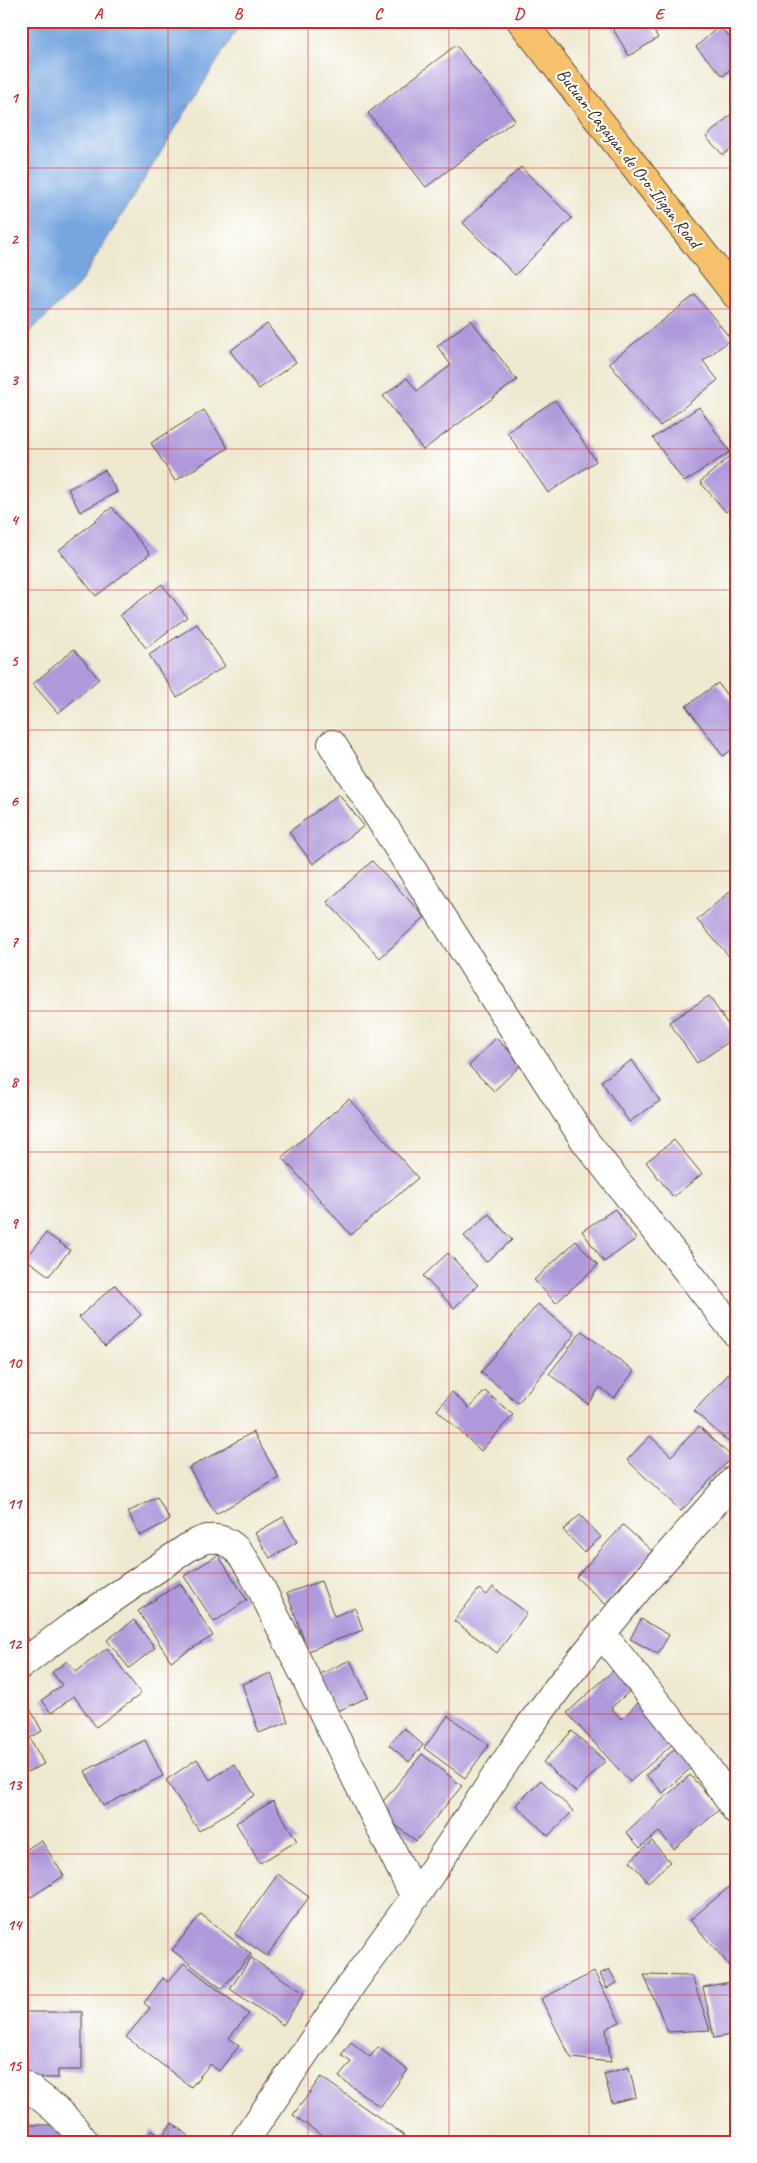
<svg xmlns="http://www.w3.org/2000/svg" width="757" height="2163" viewBox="0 0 757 2163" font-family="Caveat,sans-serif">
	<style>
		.water { fill: #76a5e0; stroke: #58687f }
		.building { fill: #af99da }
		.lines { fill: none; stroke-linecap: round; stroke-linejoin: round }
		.street-casing { stroke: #564739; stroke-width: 30 }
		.highway-casing { stroke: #564739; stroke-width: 30 }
		.street { stroke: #fff; stroke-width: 28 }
		.highway { stroke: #f5c16b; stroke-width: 28 }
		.grid { fill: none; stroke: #d62828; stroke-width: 1; stroke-opacity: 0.55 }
		.labels { text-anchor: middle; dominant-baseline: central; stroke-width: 4.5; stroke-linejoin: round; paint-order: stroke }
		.street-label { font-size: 18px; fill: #3b2a1e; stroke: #fff }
		.neatline { fill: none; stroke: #d62828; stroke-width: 2 }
		.grid-label { font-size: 16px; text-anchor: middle; font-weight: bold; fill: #d62828 }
	</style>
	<rect width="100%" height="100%" fill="#fff"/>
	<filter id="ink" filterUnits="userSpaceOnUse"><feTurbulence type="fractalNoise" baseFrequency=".02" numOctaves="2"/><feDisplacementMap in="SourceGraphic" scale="10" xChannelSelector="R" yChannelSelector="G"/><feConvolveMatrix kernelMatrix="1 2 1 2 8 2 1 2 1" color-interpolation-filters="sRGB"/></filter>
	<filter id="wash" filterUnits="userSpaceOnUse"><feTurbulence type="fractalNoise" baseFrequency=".0096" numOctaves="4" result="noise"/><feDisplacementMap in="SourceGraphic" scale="20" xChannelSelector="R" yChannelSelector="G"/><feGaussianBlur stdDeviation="1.12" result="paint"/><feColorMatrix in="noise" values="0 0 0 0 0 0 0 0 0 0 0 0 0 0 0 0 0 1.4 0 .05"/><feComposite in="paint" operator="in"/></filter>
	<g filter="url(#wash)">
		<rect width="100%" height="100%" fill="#eee9d0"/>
		<path class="water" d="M21 21H242L78 286 21 340Z"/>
		<g id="blocks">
			<path class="building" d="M611 21H648L658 38 629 56 609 22Z
				M719 26 736 44V63L723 76 696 47Z
				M456 45 515 120 426 187 368 113Z
				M736 110V144L723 155 706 137Z
				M521 167 572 218 515 275 463 223Z
				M695 295 731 339 703 361 718 380 660 426 609 363Z
				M471 320 517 380 423 450 383 396 407 378 417 391 451 365 437 346Z
				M267 324 296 362 259 389 230 351Z
				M555 400 596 461 548 493 507 432Z
				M699 407 730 452 684 482 653 438Z
				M204 410 228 448 175 481 151 443Z
				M736 451V503L726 512 700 482Z
				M105 470 117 492 80 512 68 489Z
				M112 507 150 554 96 596 59 550Z
				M162 584 187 617 146 648 120 615Z
				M197 624 225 666 177 697 149 655Z
				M74 649 99 679 58 713 33 684Z
				M718 683 736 708V747L723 756 686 706Z
				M339 794 364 826 313 864 289 832Z
				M372 861 425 917 380 958 327 902Z
				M736 886V964L697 920Z
				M709 996 736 1037 697 1063 669 1022Z
				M496 1038 522 1064 494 1091 469 1066Z
				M632 1060 660 1101 629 1122 601 1081Z
				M349 1099 418 1178 351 1235 282 1157Z
				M674 1140 702 1174 673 1197 646 1162Z
				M615 1209 636 1239 604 1262 582 1231Z
				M489 1214 512 1240 486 1262 464 1236Z
				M46 1233 70 1250 49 1276 26 1259Z
				M576 1241 598 1265 556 1303 534 1280Z
				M448 1253 478 1285 454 1308 423 1276Z
				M115 1285 141 1315 105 1346 79 1317Z
				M538 1304 575 1334 518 1403 481 1372Z
				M582 1331 634 1371 614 1398 600 1387 588 1404 549 1374Z
				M736 1366V1443L733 1446 694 1411Z
				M485 1391 513 1415 481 1451 437 1410 452 1392 469 1408Z
				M699 1426 732 1457 681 1511 627 1460 650 1436 671 1456Z
				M253 1432 279 1478 216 1514 189 1468Z
				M157 1497 170 1520 140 1536 128 1512Z
				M580 1515 601 1537 584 1552 563 1530Z
				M283 1517 297 1542 270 1558 255 1533Z
				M623 1525 652 1551 605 1604 576 1577Z
				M218 1555 247 1600 214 1622 184 1576Z
				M321 1581 334 1616 355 1608 363 1630 308 1651 287 1593Z
				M180 1583 213 1636 171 1661 138 1611Z
				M493 1587 527 1613 497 1653 454 1621 479 1589 487 1595Z
				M641 1619 669 1635 658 1654 630 1639Z
				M134 1620 155 1648 129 1668 107 1640Z
				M21 1630 29 1640 21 1647Z
				M107 1648 141 1694 96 1727 74 1696 51 1713 42 1700 62 1685 52 1672 67 1661 76 1672Z
				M350 1660 368 1697 336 1712 318 1675Z
				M615 1669 633 1688 611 1708 621 1719 640 1701 676 1741 630 1782 567 1713Z
				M271 1673 288 1722 259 1733 242 1684Z
				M21 1692 42 1731 30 1738 44 1764 25 1773 21 1766Z
				M448 1716 489 1745 465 1778 424 1748Z
				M404 1728 423 1745 409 1762 389 1745Z
				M572 1731 605 1761 576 1792 543 1762Z
				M145 1740 163 1776 103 1806 85 1771Z
				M677 1747 694 1765 663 1793 646 1775Z
				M422 1754 462 1786 416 1841 376 1810Z
				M197 1759 210 1780 234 1764 255 1795 199 1831 166 1780Z
				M690 1775 720 1809 674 1849 659 1832 640 1848 626 1832Z
				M541 1780 573 1811 548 1836 516 1805Z
				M273 1801 297 1841 260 1863 236 1823Z
				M41 1840 64 1876 31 1897 21 1881V1853Z
				M652 1841 670 1862 648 1882 630 1861Z
				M278 1874 309 1897 267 1956 235 1934Z
				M736 1881V1973L690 1920Z
				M201 1914 251 1954 222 1989 172 1950Z
				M251 1958 304 1993 283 2025 230 1989Z
				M184 1963 249 2014 229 2038 239 2046 219 2071 210 2064 191 2087 126 2037 150 2008 144 2003 163 1978 168 1982Z
				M609 1969 617 1983 607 1988 600 1974Z
				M594 1972 620 2022 606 2029 611 2062 571 2058 541 1999Z
				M644 1975 692 1976 710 2030 668 2032Z
				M736 1981V2034L714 2038 703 1987Z
				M23 2012H82V2070H58V2078H23Z
				M351 2042 370 2057 378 2047 408 2070 380 2107 339 2077 351 2062 341 2055Z
				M629 2067 636 2097 612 2103 604 2074Z
				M321 2077 404 2135 399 2142H331L293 2115Z
				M172 2123 192 2139 190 2142H143L152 2130 161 2137Z
				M21 2125H66V2142H21Z"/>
		</g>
	</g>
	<g filter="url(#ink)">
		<use href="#blocks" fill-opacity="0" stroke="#564739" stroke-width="1"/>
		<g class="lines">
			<defs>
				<path id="street" d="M332 744 585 1141 736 1333
					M602 1634 699 1756 736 1810
					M21 1665 71 1627 190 1546C196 1544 202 1539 208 1539 237 1535 249 1568 261 1588L415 1897
					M21 2084C47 2099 67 2118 85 2142
					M244 2142 351 1985 415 1897 526 1731 560 1685 638 1589 736 1478"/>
				<path id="highway" d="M521 21 736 295"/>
			</defs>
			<use href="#street" class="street-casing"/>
			<use href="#highway" class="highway-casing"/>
			<use href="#street" class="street"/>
			<use href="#highway" class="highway"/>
		</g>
	</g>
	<path class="grid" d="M168 21V2142M308 21V2142M449 21V2142M589 21V2142M21 168H736M21 309H736M21 449H736M21 590H736M21 730H736M21 871H736M21 1011H736M21 1152H736M21 1292H736M21 1433H736M21 1573H736M21 1714H736M21 1854H736M21 1995H736"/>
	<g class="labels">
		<g class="street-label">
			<text transform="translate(629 158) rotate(52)">Butuan-Cagayan de Oro-Iligan Road</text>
		</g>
	</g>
	<rect width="757" height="2163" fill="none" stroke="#fff" stroke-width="55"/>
	<rect x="28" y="28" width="702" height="2108" class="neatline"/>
	<g class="grid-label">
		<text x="98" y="19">A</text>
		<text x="238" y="19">B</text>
		<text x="378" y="19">C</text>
		<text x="519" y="19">D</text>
		<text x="659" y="19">E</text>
		<text x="14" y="103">1</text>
		<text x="14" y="244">2</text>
		<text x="14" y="385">3</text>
		<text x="14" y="525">4</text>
		<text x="14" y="666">5</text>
		<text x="14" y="806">6</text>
		<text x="14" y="947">7</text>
		<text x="14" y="1087">8</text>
		<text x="14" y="1228">9</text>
		<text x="14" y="1368">10</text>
		<text x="14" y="1509">11</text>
		<text x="14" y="1649">12</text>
		<text x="14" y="1790">13</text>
		<text x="14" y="1930">14</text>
		<text x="14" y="2071">15</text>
	</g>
</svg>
